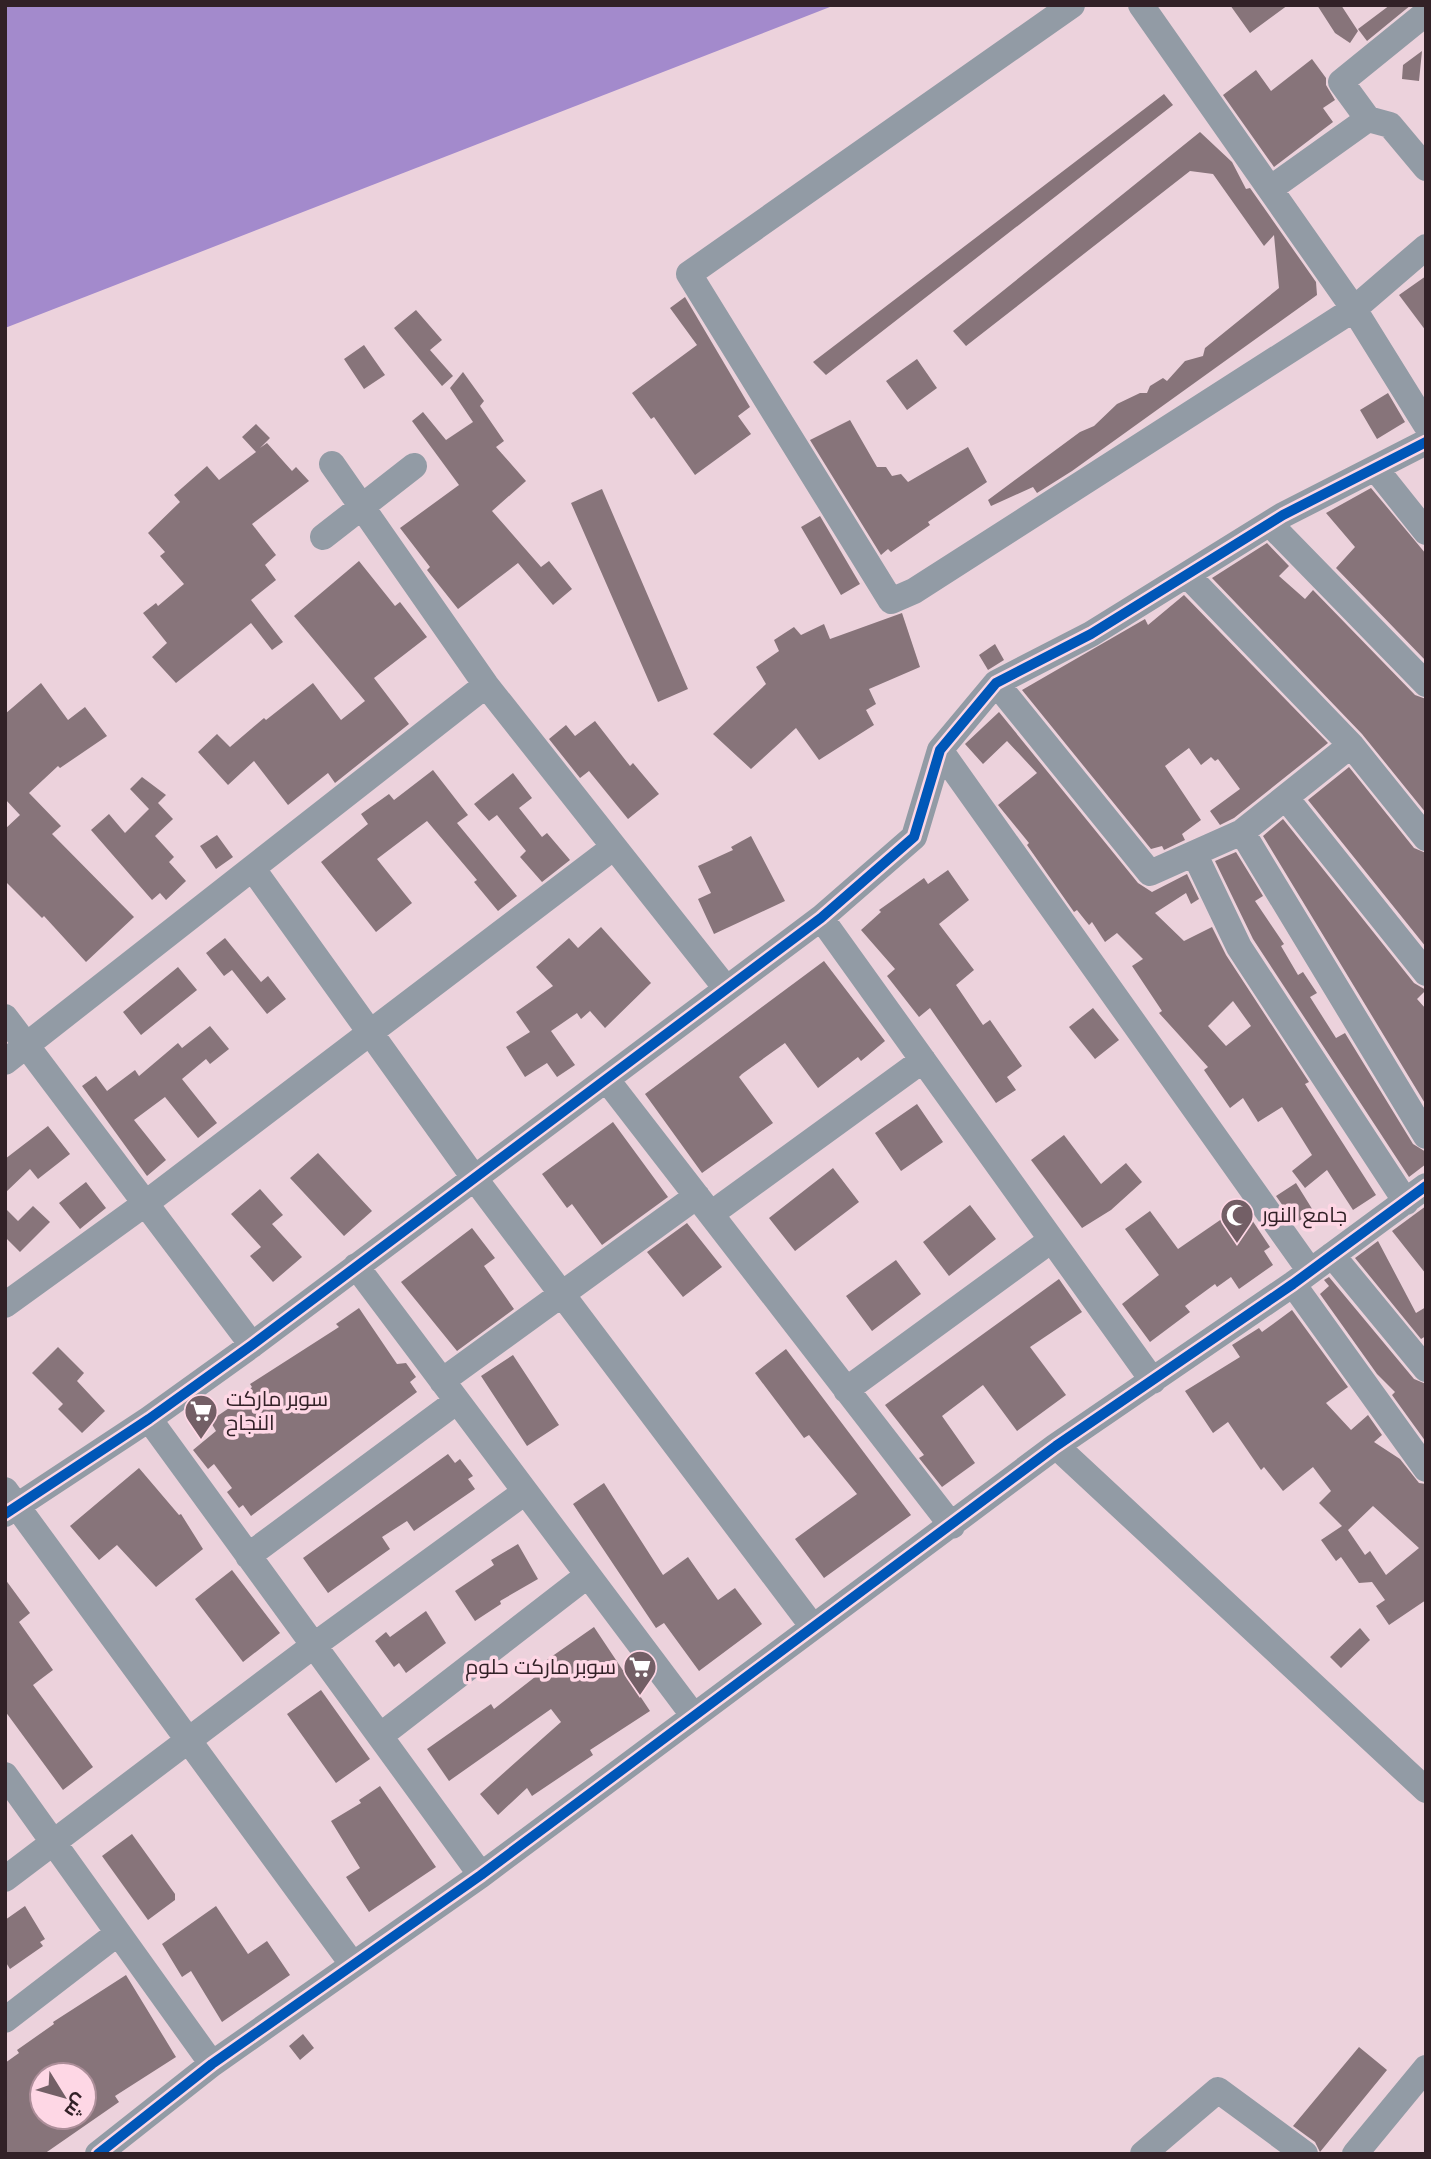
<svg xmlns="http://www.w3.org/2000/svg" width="1431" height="2159" viewBox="0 0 1431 2159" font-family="Roboto,Cairo,sans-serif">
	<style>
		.water { fill: #a38acc }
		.building { fill: #87747a; fill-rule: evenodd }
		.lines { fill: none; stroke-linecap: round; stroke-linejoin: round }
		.minor { stroke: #929ba5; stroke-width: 26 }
		.cycleway-casing { stroke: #fed7e5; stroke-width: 15 }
		.cycleway { stroke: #0057b8; stroke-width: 10 }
		.labels { text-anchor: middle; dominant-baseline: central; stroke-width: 7; stroke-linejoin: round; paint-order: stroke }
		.poi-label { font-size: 21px; fill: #322127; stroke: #fed7e5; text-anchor: start }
	</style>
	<rect width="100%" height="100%" fill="#ecd2dc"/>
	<path class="water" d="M5 5H835L5 328Z"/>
	<path class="building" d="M1230 5H1288L1250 33Z
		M1317 5H1341L1358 31 1350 43 1335 33Z
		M1390 5H1411L1367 41 1358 29Z
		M1422 51 1419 81 1402 79 1403 65Z
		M1312 59 1326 78V85L1335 100 1323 108 1333 122 1274 167 1223 95 1256 70 1271 91Z
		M1164 94 1173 105 826 375 813 362Z
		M1200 132 1232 162 1246 189 1250 188 1316 282 1317 295 1072 471 1037 493 1033 487 991 506 988 500 1080 432 1094 426 1117 404 1140 393H1147L1150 386 1163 378 1167 381 1185 361 1203 356 1205 348 1279 288 1274 235 1264 246 1213 174 1190 171 966 346 953 331Z
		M1426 276V331L1399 295Z
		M685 297 750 407 738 416 751 434 695 475 654 417 651 419 632 393 697 345 670 308Z
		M416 310 442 340 430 350 453 376 442 386 394 328Z
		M364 345 385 375 364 389 344 359Z
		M917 359 937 388 907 410 886 381Z
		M463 372 484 401 480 406 504 441 496 447 526 481 492 511 541 567 549 561 572 589 553 605 518 563 458 609 427 570 430 567 400 528 459 485 412 421 423 412 446 440 473 422 450 388Z
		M1388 393 1405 422 1377 439 1360 410Z
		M850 420 877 467H886L892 476 901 474 908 482 968 447 987 482 928 522 930 525 891 552 888 549 881 555 810 440Z
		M256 424 270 438 260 448 267 443 292 471 296 467 309 481 252 524 276 555 265 565 276 580 251 600 283 642 272 650 251 623 176 683 152 657 167 643 143 613 156 603 158 606 184 584 160 556 165 552 148 533 180 502 174 495 207 466 219 480 256 452 242 437Z
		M1371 488 1426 554V661L1336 568 1355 547 1326 513Z
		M602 489 688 689 658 702 571 503Z
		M820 516 860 584 841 595 801 527Z
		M1267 543 1289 566 1279 576 1305 599 1313 590 1415 695 1426 699V813L1362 734 1212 578Z
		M359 561 395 606 400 602 427 637 374 678 409 724 335 783 328 773 288 805 254 761 228 785 198 752 217 734 230 747 264 718 266 720 313 683 341 720 365 701 294 616Z
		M1184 595 1328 743 1234 818 1220 825 1210 811 1240 789 1218 759 1215 761 1211 757 1201 765 1189 748 1165 766 1201 820 1182 834 1185 840 1164 850 1162 846 1151 849 1022 690 1145 619 1148 625Z
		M902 613 920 667 869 689 876 704 866 710 874 725 819 760 796 728 751 769 713 734 766 684 756 667 779 651 774 640 794 627 801 635 824 624 830 639Z
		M995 644 1004 660 988 670 979 655Z
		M41 683 68 720 85 707 107 736 60 768 58 766 29 793 61 826 52 834 134 917 86 962 44 916 42 918 5 881V829L20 815 5 799V714Z
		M999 712 1138 883 1152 892 1187 874 1199 899 1191 904 1186 893 1155 913 1184 941 1212 927 1226 955 1309 1082 1305 1084 1376 1195 1353 1210 1327 1170 1305 1188 1292 1171 1312 1155 1282 1107 1258 1122 1243 1098 1230 1108 1204 1070 1208 1067 1159 1013 1162 1011 1132 966 1143 959 1117 933 1105 942 1092 922 1089 925 1077 910 1074 912 1027 845 1029 843 998 805 1037 773 1007 741 983 764 965 744ZM1233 1001 1251 1026 1226 1046 1208 1026Z
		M595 721 630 766 633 763 659 794 628 819 589 771 580 778 549 739 566 725 575 736Z
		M1349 767 1414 848 1426 853V947L1308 800Z
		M433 770 468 815 457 823 517 896 498 911 474 882 477 880 427 821 377 859 412 903 376 932 321 862 368 824 361 814 389 794 394 800Z
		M513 773 532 798 519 808 542 837 547 833 570 860 542 882 520 857 526 851 497 815 489 821 474 804Z
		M142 777 166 795 158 803 173 819 155 836 174 857 169 862 186 881 166 900 160 893 152 900 91 830 109 814 125 833 149 809 130 789Z
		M1283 819 1414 983 1426 990 1417 999 1426 1009V1105L1263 836Z
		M217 835 233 857 216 869 200 846Z
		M751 836 785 901 714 934 698 899 711 893 698 866 733 850 731 847Z
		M1236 852 1263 896 1255 901 1284 944 1281 946 1298 975 1303 972 1317 993 1310 997 1336 1038 1345 1033 1413 1144 1426 1152V1164L1409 1177 1253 939 1215 861Z
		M948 870 969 900 939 924 974 970 956 985 983 1025 990 1020 1022 1066 1007 1077 1016 1090 996 1103 930 1008 919 1017 887 976 895 969 861 930 881 912 879 910 924 878 928 884Z
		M601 927 651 983 605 1028 590 1011 581 1019 577 1013 551 1031 575 1065 557 1077 547 1063 525 1077 506 1047 530 1032 516 1012 553 986 536 967 569 938 578 948Z
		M225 938 261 982 268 976 286 999 267 1014 232 970 224 976 206 953Z
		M824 961 885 1041 861 1061 858 1057 818 1088 785 1043 742 1074 739 1077 773 1123 702 1173 645 1094Z
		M178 967 197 990 141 1035 123 1012Z
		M1093 1008 1119 1040 1095 1059 1069 1027Z
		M210 1026 229 1049 210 1064 206 1059 182 1079 217 1123 198 1138 165 1097 134 1120 166 1160 147 1176 82 1086 96 1076 107 1091 135 1070 139 1076 178 1043 182 1048Z
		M917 1104 943 1142 901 1171 875 1133Z
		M613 1122 668 1197 602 1245 572 1204 567 1208 542 1174Z
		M48 1126 70 1154 38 1179 30 1169 5 1193V1159Z
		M1064 1135 1101 1184 1126 1163 1142 1182 1111 1210 1082 1228 1031 1160Z
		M318 1153 372 1211 344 1236 290 1178Z
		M833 1168 859 1202 795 1251 769 1218Z
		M86 1182 106 1208 80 1229 59 1203Z
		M1296 1183 1314 1212 1295 1223 1276 1196Z
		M260 1189 283 1215 272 1224 302 1257 273 1282 250 1256 261 1247 231 1214Z
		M970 1205 996 1239 949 1276 923 1242Z
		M1242 1205 1270 1247 1264 1251 1273 1265 1239 1289 1231 1277 1217 1287 1215 1284 1185 1306 1190 1312 1150 1342 1122 1304 1159 1275 1125 1229 1150 1211 1178 1249Z
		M33 1206 50 1222 20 1252 5 1237V1208L18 1221Z
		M1426 1206V1274L1392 1231Z
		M687 1223 722 1267 683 1297 647 1252Z
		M472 1228 495 1258 484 1266 514 1309 457 1351 401 1282Z
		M1378 1241 1416 1313 1426 1307V1336L1421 1339 1355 1258Z
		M896 1260 921 1294 872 1331 846 1296Z
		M1329 1277 1414 1379 1426 1384V1442L1392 1395 1395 1392 1377 1374 1320 1294 1329 1286 1324 1280Z
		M1059 1279 1082 1312 1030 1347 1066 1395 1017 1431 983 1385 942 1416 975 1463 942 1487 919 1458 924 1455 885 1405Z
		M359 1308 397 1364 406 1363 416 1377 410 1382 417 1392 251 1516 243 1505 239 1508 227 1492 232 1488 214 1464 208 1469 193 1450 216 1431 210 1421 235 1404 252 1387 250 1384 339 1327 336 1324Z
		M1292 1310 1348 1387 1326 1403 1351 1430 1368 1415 1382 1435 1374 1442 1400 1459 1419 1483 1426 1484V1600L1389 1625 1376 1606 1385 1600 1372 1582 1359 1583 1341 1557 1336 1561 1321 1540 1342 1526 1319 1503 1331 1491 1313 1467 1283 1491 1264 1467 1261 1470 1228 1422 1213 1433 1185 1391 1240 1357 1232 1345 1259 1328 1262 1332ZM1373 1506 1419 1548 1386 1575 1370 1551 1365 1555 1348 1530Z
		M58 1347 84 1373 77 1381 105 1411 82 1433 58 1409 63 1404 32 1373Z
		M786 1349 911 1515 824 1578 795 1539 857 1494 809 1435 804 1438 755 1373Z
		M513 1355 559 1425 527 1446 481 1376Z
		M448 1454 455 1463 460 1459 473 1476 468 1479 475 1489 414 1531 407 1521 382 1537 390 1549 328 1593 303 1558Z
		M139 1468 179 1515 181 1514 203 1549 156 1587 117 1545 99 1560 70 1526Z
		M604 1483 663 1575 688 1557 718 1600 735 1588 762 1624 699 1671 664 1623 656 1628 573 1504Z
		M518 1544 538 1579 500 1601 501 1604 475 1621 455 1591 494 1565 491 1560Z
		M232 1570 280 1633 243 1662 195 1599Z
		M5 1579 30 1613 19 1622 53 1670 33 1685 93 1767 63 1790 5 1711Z
		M426 1611 446 1643 406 1673 399 1663 394 1667 375 1641 386 1632 390 1637Z
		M594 1627 650 1711 590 1750 593 1755 532 1796 527 1788 498 1815 480 1794 561 1722 551 1709 449 1781 427 1749 491 1704 494 1709 535 1677 531 1671Z
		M1360 1628 1370 1640 1341 1668 1330 1657Z
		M321 1690 370 1759 336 1783 287 1714Z
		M380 1786 436 1867 369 1912 346 1877 360 1868 331 1821 361 1803 359 1800Z
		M132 1834 175 1894V1900L148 1920 102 1856Z
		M25 1906 45 1939 40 1942 43 1946 10 1969 5 1961V1920Z
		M216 1906 248 1954 267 1941 290 1975 222 2022 191 1971 182 1977 162 1944Z
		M126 1975 176 2057 115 2096 119 2102 44 2154H5V2063L19 2053 17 2050 54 2024 53 2022ZM42 2075H84V2117H42Z
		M303 2034 314 2048 300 2060 289 2046Z
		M1359 2047 1387 2070 1320 2152 1315 2142 1293 2126Z"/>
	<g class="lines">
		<path class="minor" d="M1072 5 689 274 891 601 914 591 1354 309 1426 247
			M1141 5 1354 309 1426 425
			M1368 119 1341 82 1426 13
			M1270 189 1368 119 1390 125 1426 168
			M332 464 486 685 725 987
			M1375 468 1426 532
			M1270 524 1426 684
			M323 537 414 466
			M1188 576 1351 745 1426 838
			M996 683 1150 873 1242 832 1351 745
			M940 750 1310 1271
			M1286 798 1426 973
			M1242 832 1426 1136
			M1195 855 1239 947 1406 1202
			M253 869 475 1179 813 1627
			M821 918 1153 1381
			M5 1017 252 1345
			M5 1062 486 685
			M607 1080 952 1526
			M711 1214 923 1060
			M1332 1255 1426 1369
			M356 1266 693 1715
			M1293 1284 1426 1469
			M5 1305 146 1203 614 847
			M442 1381 697 1196
			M846 1390 1050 1241
			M149 1419 481 1875
			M1056 1446 1426 1790
			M5 1490 353 1965
			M5 1514 149 1419 252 1345 821 918 914 837 940 750 996 683 1091 634 1283 515 1426 442
			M248 1556 457 1401
			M380 1736 588 1575
			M5 1775 212 2064
			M5 1879 313 1646 525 1492
			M5 2020 118 1933
			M98 2154 212 2064 481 1875 1056 1446 1293 1284 1426 1186
			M1143 2154 1218 2090 1305 2154
			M1355 2154 1426 2068"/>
		<defs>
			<path id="cycleway" d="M5 1514 149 1419 252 1345 821 918 914 837 940 750 996 683 1091 634 1283 515 1426 442
				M98 2154 212 2064 481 1875 1056 1446 1293 1284 1426 1186"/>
		</defs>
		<use href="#cycleway" class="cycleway-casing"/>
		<use href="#cycleway" class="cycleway"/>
	</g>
	<defs>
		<symbol id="mosque-pin" viewBox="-11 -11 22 30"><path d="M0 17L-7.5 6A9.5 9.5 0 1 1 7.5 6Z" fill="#735f66" stroke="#fed7e5"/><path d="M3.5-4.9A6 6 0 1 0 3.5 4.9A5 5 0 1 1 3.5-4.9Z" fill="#fff"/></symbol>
		<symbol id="supermarket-pin" viewBox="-11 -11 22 30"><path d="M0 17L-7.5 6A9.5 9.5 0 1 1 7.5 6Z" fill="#735f66" stroke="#fed7e5"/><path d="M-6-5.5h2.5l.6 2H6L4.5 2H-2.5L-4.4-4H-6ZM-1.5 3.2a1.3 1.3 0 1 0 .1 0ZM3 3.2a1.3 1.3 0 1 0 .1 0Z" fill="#fff"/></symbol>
	</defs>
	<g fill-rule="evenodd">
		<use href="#mosque-pin" x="1218" y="1196" width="38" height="52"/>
		<use href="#supermarket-pin" x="182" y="1392" width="38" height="52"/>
		<use href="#supermarket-pin" x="621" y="1648" width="38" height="52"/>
	</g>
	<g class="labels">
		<g class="poi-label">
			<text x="1262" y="1215">جامع النور</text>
			<text x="226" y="1399">سوبر ماركت<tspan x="226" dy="24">النجاح</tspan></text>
			<text x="616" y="1667" text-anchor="end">سوبر ماركت حلوم</text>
		</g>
	</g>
	<rect width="1431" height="2159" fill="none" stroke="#322127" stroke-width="14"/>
	<g transform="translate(63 2096) rotate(127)"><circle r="33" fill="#fed7e5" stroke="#ac8e99" stroke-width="2"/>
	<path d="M0-5L12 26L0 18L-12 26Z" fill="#735f66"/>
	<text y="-10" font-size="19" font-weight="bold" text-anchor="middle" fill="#322127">ش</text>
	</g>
</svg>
